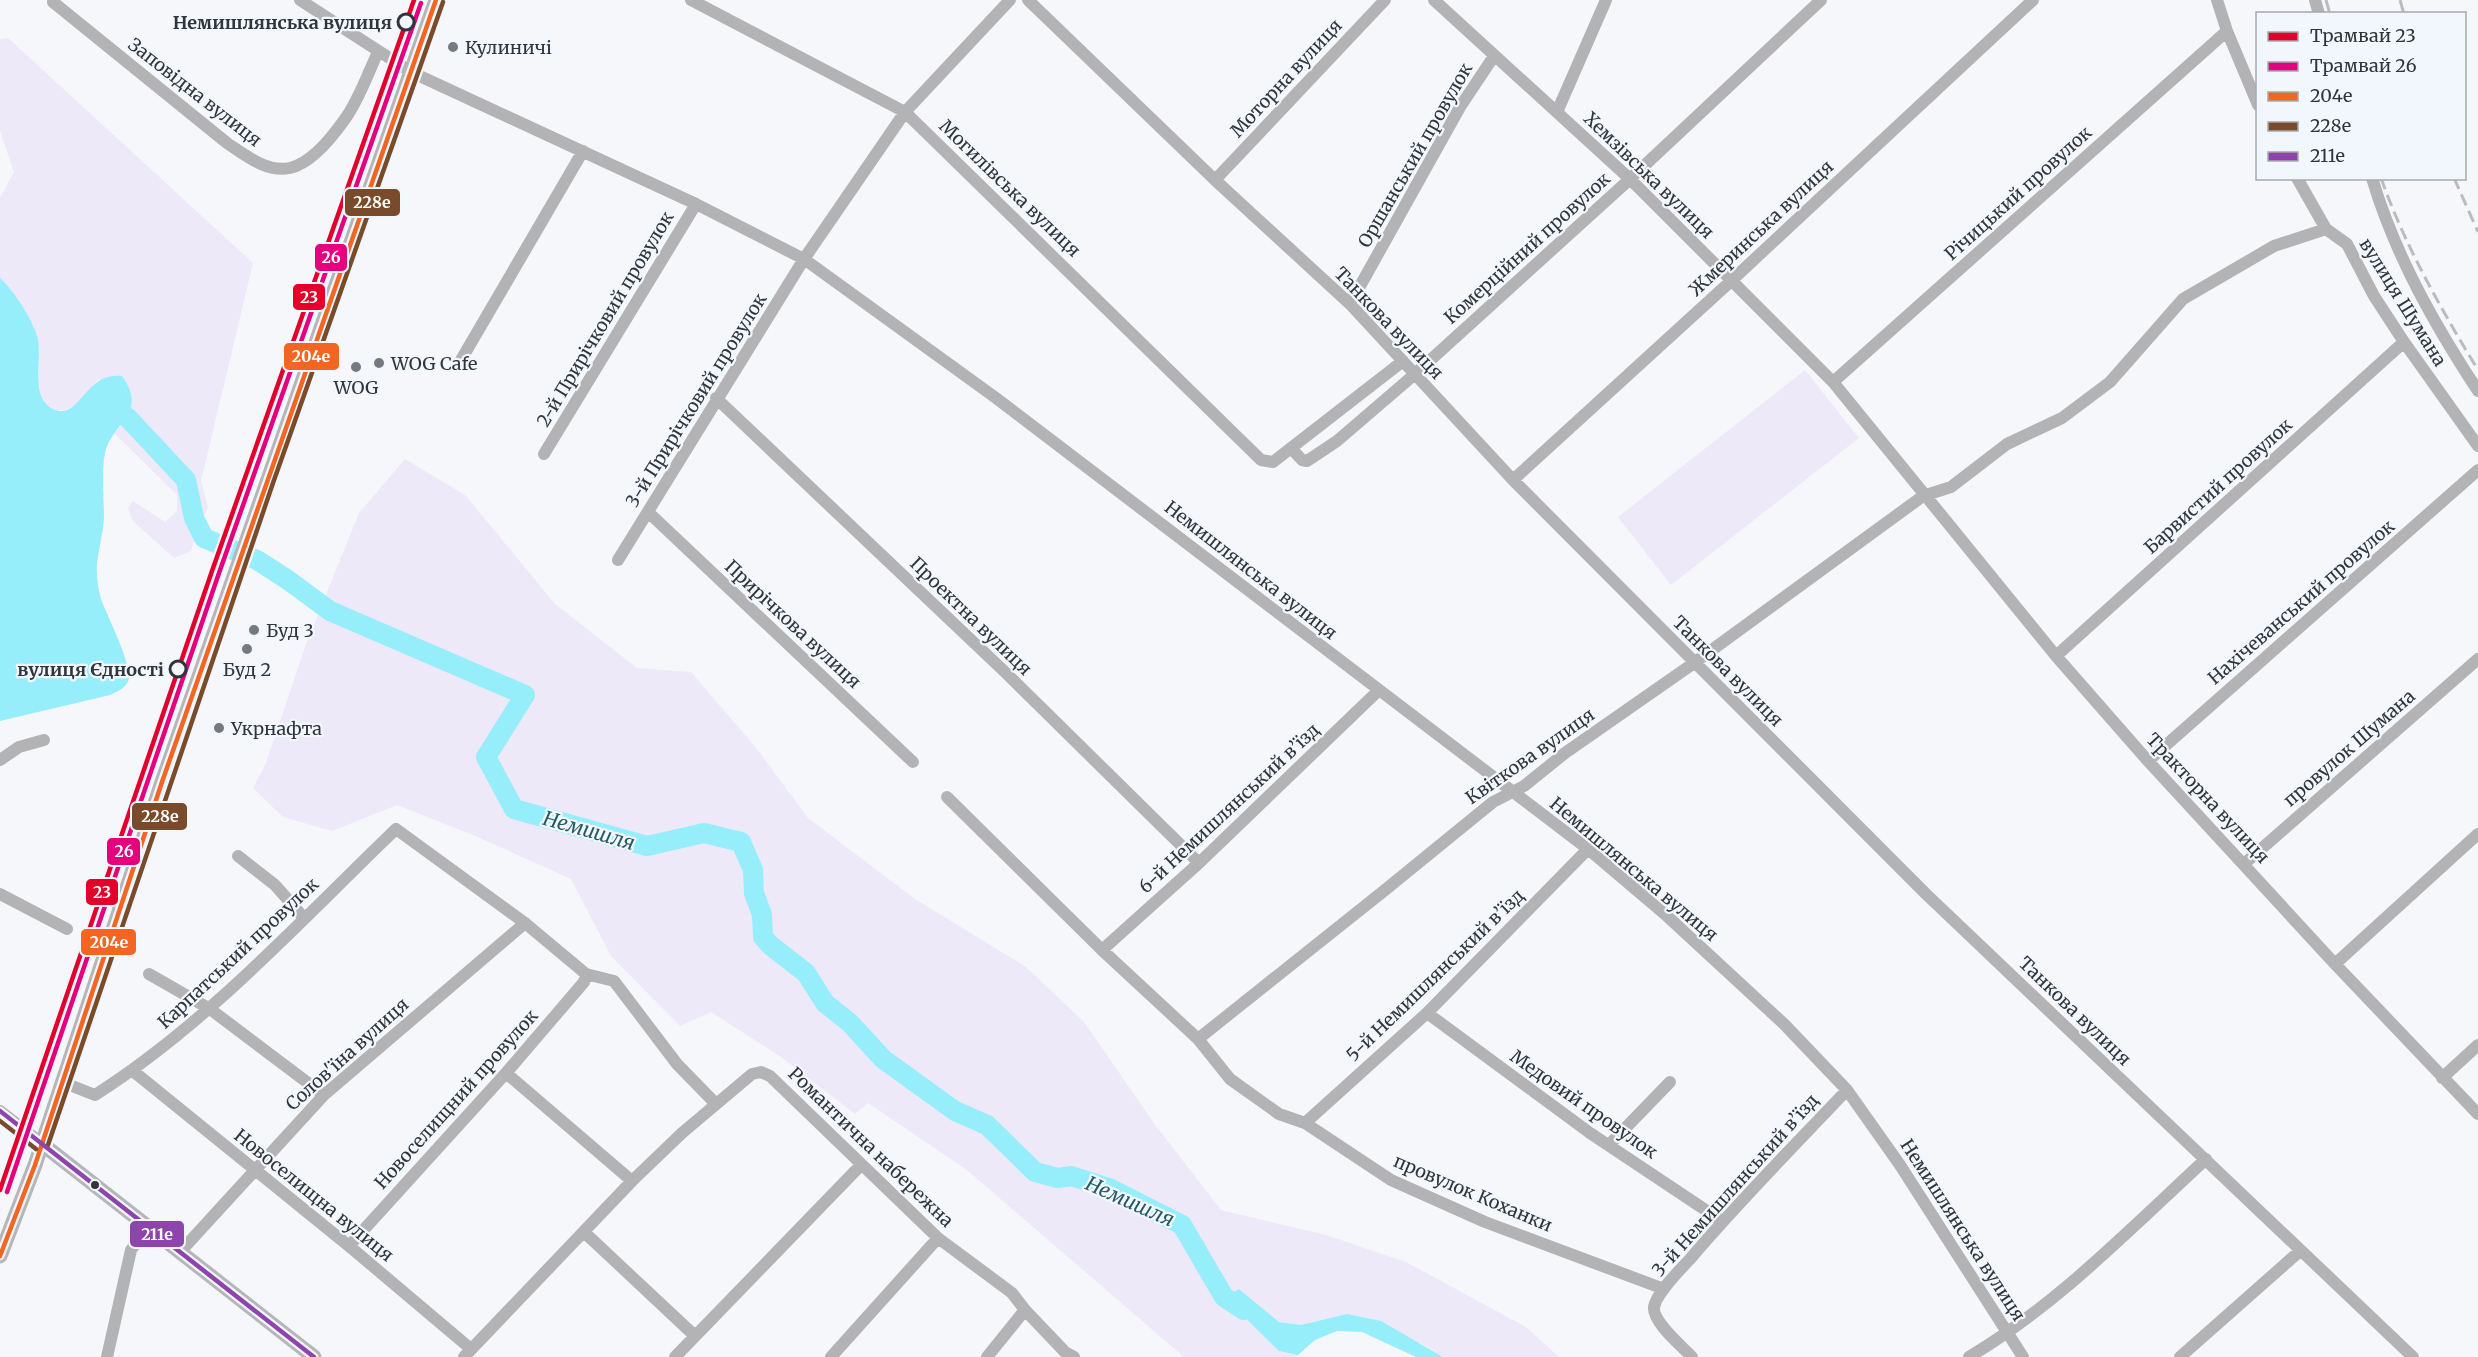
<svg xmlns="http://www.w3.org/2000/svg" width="2478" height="1357" viewBox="0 0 2478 1357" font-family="Merriweather,serif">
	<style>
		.green { fill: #ede9f8 }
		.water { fill: #96eefb }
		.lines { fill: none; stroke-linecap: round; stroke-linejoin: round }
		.river { stroke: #96eefb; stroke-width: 20 }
		.minor { stroke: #b3b3b6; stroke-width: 12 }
		.major { stroke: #b5b6b9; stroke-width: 15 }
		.rail { stroke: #babcbe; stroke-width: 3; stroke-dasharray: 12 6; stroke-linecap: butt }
		.bus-1-casing { stroke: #f2f7fd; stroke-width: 9 }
		.bus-2-casing { stroke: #f2f7fd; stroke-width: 9 }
		.bus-3-casing { stroke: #f2f7fd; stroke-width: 9 }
		.bus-1 { stroke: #f26522; stroke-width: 4.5 }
		.bus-2 { stroke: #7a4b2a; stroke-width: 4.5 }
		.bus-3 { stroke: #8e44ad; stroke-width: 4.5 }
		.tram-1-casing { stroke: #f2f7fd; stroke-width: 9 }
		.tram-2-casing { stroke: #f2f7fd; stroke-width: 9 }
		.tram-1 { stroke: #e4002b; stroke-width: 4.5 }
		.tram-2 { stroke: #e5007d; stroke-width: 4.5 }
		.stop-dot { fill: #f2f7fd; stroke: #31353b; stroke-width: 3 }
		.poi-dot { fill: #76797e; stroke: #f2f7fd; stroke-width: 2 }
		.bus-dot { fill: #31353b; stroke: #f2f7fd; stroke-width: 2 }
		.labels { text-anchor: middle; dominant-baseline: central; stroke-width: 4.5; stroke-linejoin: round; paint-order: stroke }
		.stop-label { font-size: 18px; font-weight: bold; fill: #31353b; stroke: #f2f7fd; text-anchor: end }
		.poi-label { font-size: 18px; fill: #31353b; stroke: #f2f7fd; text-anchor: start }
		.street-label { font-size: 18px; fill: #31353b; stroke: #f2f7fd }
		.water-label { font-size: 20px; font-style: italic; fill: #255a61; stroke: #f2f7fd }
		.line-badge { stroke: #f2f7fd; stroke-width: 2 }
		.badge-label { font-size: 16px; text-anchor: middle; font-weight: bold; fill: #fff }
	</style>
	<rect width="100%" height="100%" fill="#f5f7fa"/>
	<path class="green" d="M8 38 253 263 201 481 208 508 198 527 191 551 174 558 133 521 128 508 133 501 165 522 177 511V495L114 433 128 418 99 379C90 387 83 399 74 406 69 410 62 411 57 410 29 404 43 360 38 340 34 323 13 289 0 278V198L14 172 0 131V39Z
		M1805 370 1859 438 1671 585 1618 517Z
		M405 459 465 495 555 604 637 668 691 672 757 749 808 818 915 899 1026 967 1084 1022 1156 1126 1221 1210 1326 1235 1406 1262 1526 1327 1559 1357H1443L1426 1346 1347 1314 1301 1325 1279 1322 1239 1289 1224 1297 1279 1351 1298 1355V1357H1184L967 1170 868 1103 855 1114 781 1057 711 1012 680 1026 611 956 571 879 473 835 397 805 332 831 283 817 253 788 266 763 305 647 359 513Z"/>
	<path class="water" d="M0 278C13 289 35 323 38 340 42 360 30 398 53 409 80 422 84 371 122 376 149 414 112 422 105 453 101 473 104 497 104 518 103 533 99 548 97 563 96 576 98 587 101 599 107 616 134 667 128 682 124 689 116 692 110 695L0 721Z
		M1239 1289 1279 1322 1301 1325 1347 1314 1381 1321 1443 1357H1416L1362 1332 1337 1331 1315 1340 1298 1355 1279 1351 1224 1297Z"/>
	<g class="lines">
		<path class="river" d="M104 411H117L128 418 186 480 194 518 204 538 257 560 288 580 330 611 525 695 486 757 514 809 647 846 704 833 741 842 753 870 754 893 762 915 763 937 770 945 806 973 825 1003 850 1023 883 1059 955 1111 987 1125 1035 1172 1058 1178 1071 1176 1109 1188 1182 1225 1224 1297 1244 1310"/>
		<path class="minor" d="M300 0 411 72 696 204 804 259 996 398 1588 849 1667 916 1784 1024 1847 1090 1900 1165 2023 1357
			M691 0 905 112 1261 460 1273 462 1403 361
			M1028 0 1215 180 1350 304 1513 480 1926 894 2413 1357
			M1434 0 1630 179 1833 382 2056 656 2148 761 2335 964 2478 1114
			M2217 0 2227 31 2258 105
			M2315 0 2319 14
			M53 2 227 143C245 155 267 173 290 168 312 163 333 136 345 119 359 100 368 73 378 52
			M1557 112 1606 0
			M2297 178 2326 229 2347 244 2374 296 2404 342 2478 446
			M2372 178C2395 255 2434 324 2478 391
			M1215 180 1385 0
			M1350 304 1460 107 1494 56
			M461 360 583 151
			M1833 382 2227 31
			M716 398 1006 673 1199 863
			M1291 448 1302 460 1307 461 1337 441 1415 374 1630 179 1821 0
			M544 454 696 204
			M1513 480 1731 281 2033 0
			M648 512 913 762
			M618 560 804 259 905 112 1010 0
			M2056 656 2404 342
			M0 760 19 747 44 740
			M2148 761 2478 470
			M947 797 1102 950 1198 1039 1230 1079 1279 1114 1305 1123 1391 1180 1485 1222 1664 1289
			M238 856 275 885 304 918
			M2244 864 2478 659
			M0 894 67 929
			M1102 950 1199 863 1378 691
			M2335 964 2478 834
			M149 974 210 1009 324 1095
			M1427 1013 1590 1133 1722 1221
			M1198 1039 1385 890 1493 802 1524 786 1565 753 1694 663 1923 496 1951 487 2007 444 2062 418 2110 382 2183 299 2274 246 2326 229
			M133 1071 349 1246 471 1349
			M506 1073 632 1181
			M2442 1078 2478 1045
			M62 1082 95 1095C208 1023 300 921 396 829L525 923 586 974 614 981 677 1064 716 1104
			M0 1111 41 1143
			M1305 1123 1427 1013 1588 849
			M1609 1145 1670 1082
			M584 1232 695 1336
			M349 1246 506 1073 584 982 586 974
			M181 1251 324 1095 525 923
			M107 1357 131 1250 149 1226
			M464 1357 632 1181 682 1133 752 1074 761 1072 770 1076 938 1238 1012 1293 1025 1310 1065 1352 1074 1357
			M675 1357 861 1165
			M831 1357 938 1238
			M987 1357 1025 1310
			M1692 1357C1683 1347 1652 1322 1654 1307 1657 1292 1680 1270 1690 1259 1740 1200 1794 1146 1847 1090
			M1969 1357C2058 1304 2130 1229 2206 1159
			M2180 1357 2300 1251"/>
		<path class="major" d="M41 1143 314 1357
			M0 1256 35 1165 162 782 436 0"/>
		<path class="rail" d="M2326 0 2330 14
			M2400 0 2404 14
			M2381 178C2405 246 2441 309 2478 370
			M2454 178 2478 232"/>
		<defs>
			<path id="bus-1" d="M0 1256 35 1165 162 782 436 0"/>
			<path id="bus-2" d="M0 1121 36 1149
				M48 1145 273 483 443 2"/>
			<path id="bus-3" d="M0 1111 314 1357"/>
		</defs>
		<use href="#bus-1" class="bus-1-casing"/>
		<use href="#bus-2" class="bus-2-casing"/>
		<use href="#bus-3" class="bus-3-casing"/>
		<use href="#bus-1" class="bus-1"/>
		<use href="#bus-2" class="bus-2"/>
		<use href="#bus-3" class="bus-3"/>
		<defs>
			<path id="tram-1" d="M0 1190 212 571 414 0"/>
			<path id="tram-2" d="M7 1192 219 573 421 3"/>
		</defs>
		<use href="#tram-1" class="tram-1-casing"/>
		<use href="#tram-2" class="tram-2-casing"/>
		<use href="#tram-1" class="tram-1"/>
		<use href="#tram-2" class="tram-2"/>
	</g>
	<g class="stop-dot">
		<circle cx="406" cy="22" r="8"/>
		<circle cx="178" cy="669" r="8"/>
	</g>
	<g class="poi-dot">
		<circle cx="453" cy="47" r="6"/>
		<circle cx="379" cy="363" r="6"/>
		<circle cx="356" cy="367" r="6"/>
		<circle cx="254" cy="630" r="6"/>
		<circle cx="247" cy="649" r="6"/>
		<circle cx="219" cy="728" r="6"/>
	</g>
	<circle class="bus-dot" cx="95" cy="1185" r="5"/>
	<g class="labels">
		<g class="stop-label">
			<text x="392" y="22">Немишлянська вулиця</text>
			<text x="164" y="669">вулиця Єдності</text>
		</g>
		<g class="poi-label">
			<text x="465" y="47">Кулиничі</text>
			<text x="391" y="363">WOG Cafe</text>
			<text x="356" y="387" text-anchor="middle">WOG</text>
			<text x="266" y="630">Буд 3</text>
			<text x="247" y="669" text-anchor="middle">Буд 2</text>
			<text x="231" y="728">Укрнафта</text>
		</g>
		<g class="street-label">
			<text transform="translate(1286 78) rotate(-47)">Моторна вулиця</text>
			<text transform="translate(195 92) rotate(38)">Заповідна вулиця</text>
			<text transform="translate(1415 155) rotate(-60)">Оршанський провулок</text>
			<text transform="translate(1649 175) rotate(44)">Хемзівська вулиця</text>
			<text transform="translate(1010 188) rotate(44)">Могилівська вулиця</text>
			<text transform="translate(2018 193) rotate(-42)">Річицький провулок</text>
			<text transform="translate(1761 228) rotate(-43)">Жмеринська вулиця</text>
			<text transform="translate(1527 248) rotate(-42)">Комерційний провулок</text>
			<text transform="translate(2403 302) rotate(58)">вулиця Шумана</text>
			<text transform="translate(605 319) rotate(-59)">2-й Прирічковий провулок</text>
			<text transform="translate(1389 323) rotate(46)">Танкова вулиця</text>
			<text transform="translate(696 400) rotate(-58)">3-й Прирічковий провулок</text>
			<text transform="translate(2218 486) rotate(-42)">Барвистий провулок</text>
			<text transform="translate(1251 570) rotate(38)">Немишлянська вулиця</text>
			<text transform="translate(2301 602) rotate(-41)">Нахічеванський провулок</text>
			<text transform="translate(971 616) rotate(44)">Проектна вулиця</text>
			<text transform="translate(793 624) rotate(43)">Прирічкова вулиця</text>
			<text transform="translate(1728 671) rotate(45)">Танкова вулиця</text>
			<text transform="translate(2349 748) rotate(-41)">провулок Шумана</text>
			<text transform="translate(1530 756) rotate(-35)">Квіткова вулиця</text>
			<text transform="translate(2208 798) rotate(47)">Тракторна вулиця</text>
			<text transform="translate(1229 808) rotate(-43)">6-й Немишлянський в’їзд</text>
			<text transform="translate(1634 869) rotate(40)">Немишлянська вулиця</text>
			<text transform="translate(238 953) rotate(-43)">Карпатський провулок</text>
			<text transform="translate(1435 975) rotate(-44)">5-й Немишлянський в’їзд</text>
			<text transform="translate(2075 1011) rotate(44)">Танкова вулиця</text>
			<text transform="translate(347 1054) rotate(-42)">Солов'їна вулиця</text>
			<text transform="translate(456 1099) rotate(-48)">Новоселищний провулок</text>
			<text transform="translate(1584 1104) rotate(35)">Медовий провулок</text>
			<text transform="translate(871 1147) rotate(44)">Романтична набережна</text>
			<text transform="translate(1735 1185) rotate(-48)">3-й Немишлянський в’їзд</text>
			<text transform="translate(1473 1193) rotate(23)">провулок Коханки</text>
			<text transform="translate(314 1195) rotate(39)">Новоселищна вулиця</text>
			<text transform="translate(1963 1230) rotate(57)">Немишлянська вулиця</text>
		</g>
		<g class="water-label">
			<text transform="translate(589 830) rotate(16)">Немишля</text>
			<text transform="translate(1130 1201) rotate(24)">Немишля</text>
		</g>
	</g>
	<g class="line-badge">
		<rect x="344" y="188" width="57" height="29" rx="6" fill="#7a4b2a"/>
		<rect x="314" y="243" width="34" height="29" rx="6" fill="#e5007d"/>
		<rect x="292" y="283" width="34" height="28" rx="6" fill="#e4002b"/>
		<rect x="283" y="342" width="57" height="29" rx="6" fill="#f26522"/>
		<rect x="131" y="802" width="57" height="29" rx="6" fill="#7a4b2a"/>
		<rect x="106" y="837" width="35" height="29" rx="6" fill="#e5007d"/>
		<rect x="85" y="878" width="34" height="28" rx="6" fill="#e4002b"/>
		<rect x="80" y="928" width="57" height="28" rx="6" fill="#f26522"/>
		<rect x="129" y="1220" width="56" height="28" rx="6" fill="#8e44ad"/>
	</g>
	<g class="badge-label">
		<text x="372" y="208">228е</text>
		<text x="331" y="263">26</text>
		<text x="309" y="303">23</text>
		<text x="311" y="362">204е</text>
		<text x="160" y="822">228е</text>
		<text x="124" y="857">26</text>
		<text x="102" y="898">23</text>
		<text x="109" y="948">204е</text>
		<text x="157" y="1240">211е</text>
	</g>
	<rect x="2256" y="12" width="210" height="168" fill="#f2f7fd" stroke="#a5a9af" stroke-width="1.5"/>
	<rect x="2268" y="32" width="30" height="9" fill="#e4002b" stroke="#a5a9af" stroke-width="1.5"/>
	<text x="2310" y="42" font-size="18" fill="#31353b">Трамвай 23</text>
	<rect x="2268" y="62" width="30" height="9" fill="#e5007d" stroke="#a5a9af" stroke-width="1.5"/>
	<text x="2310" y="72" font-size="18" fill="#31353b">Трамвай 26</text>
	<rect x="2268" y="92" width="30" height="9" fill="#f26522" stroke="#a5a9af" stroke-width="1.5"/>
	<text x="2310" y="102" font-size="18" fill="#31353b">204е</text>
	<rect x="2268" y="122" width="30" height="9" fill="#7a4b2a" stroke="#a5a9af" stroke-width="1.5"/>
	<text x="2310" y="132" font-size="18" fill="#31353b">228е</text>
	<rect x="2268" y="152" width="30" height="9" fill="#8e44ad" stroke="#a5a9af" stroke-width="1.5"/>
	<text x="2310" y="162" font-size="18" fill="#31353b">211е</text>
</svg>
